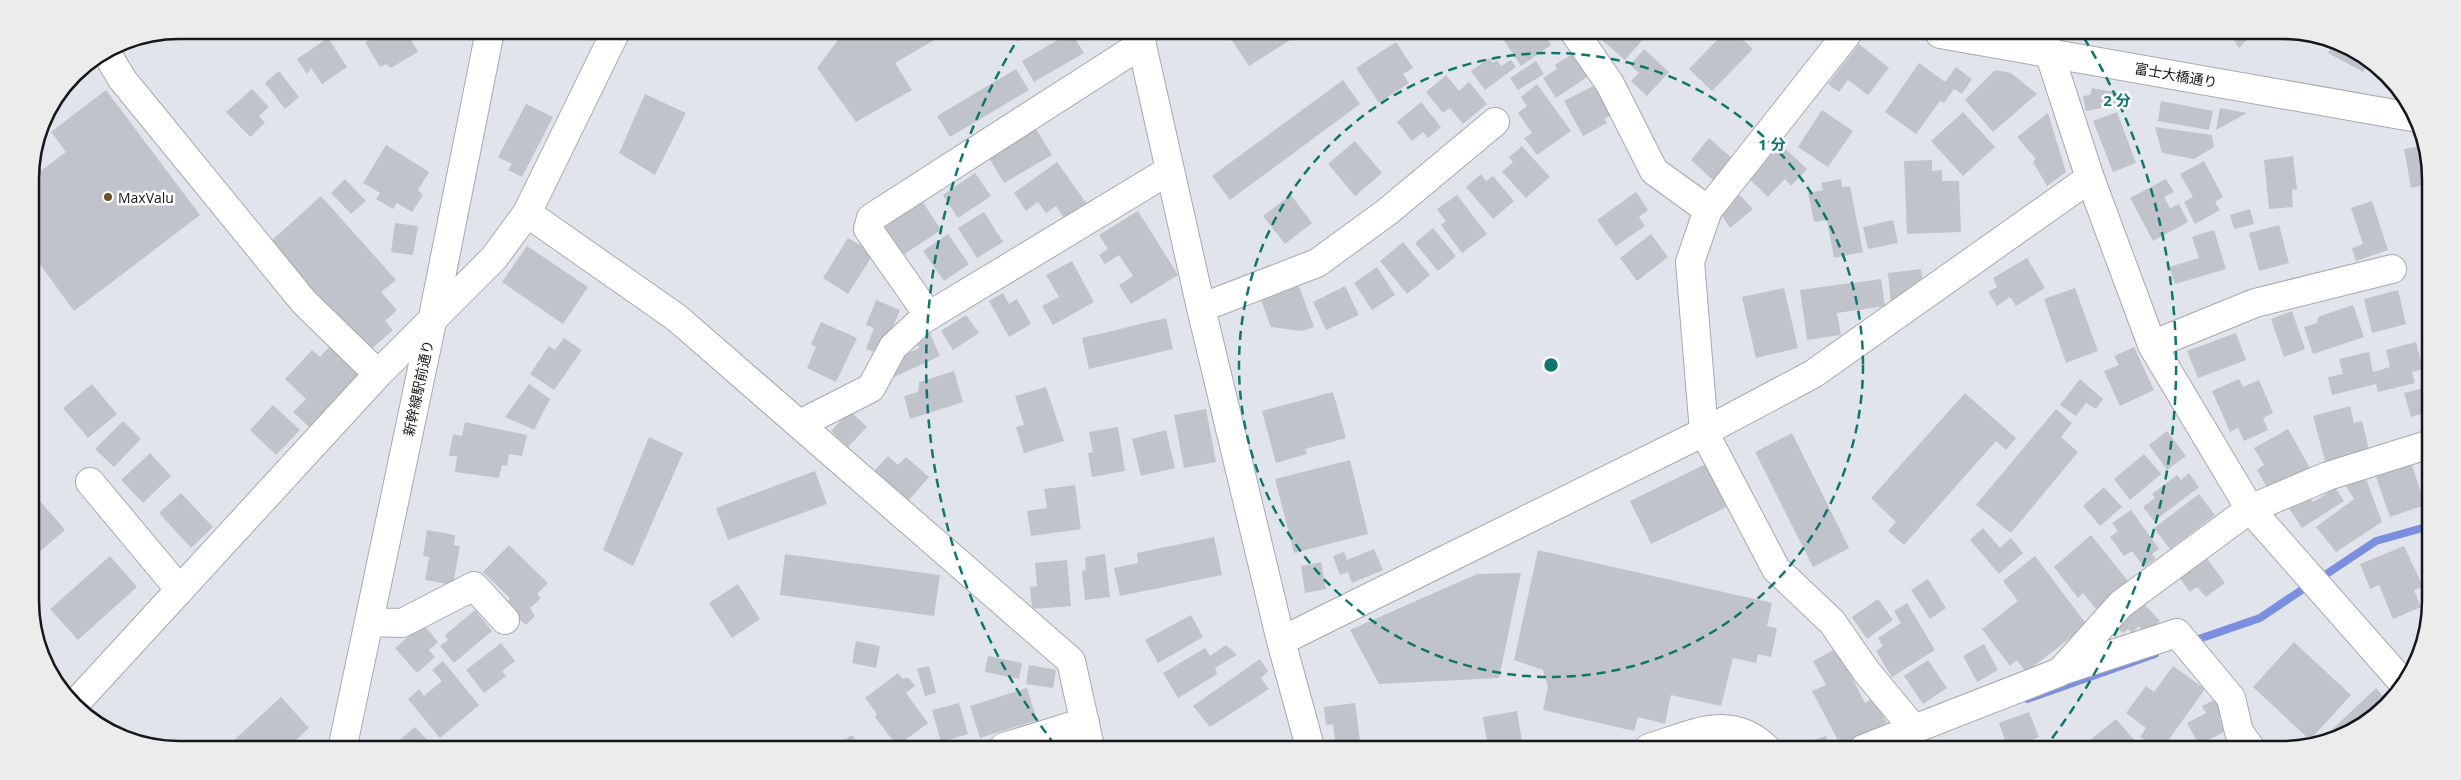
<svg xmlns="http://www.w3.org/2000/svg" width="2461" height="780" viewBox="0 0 2461 780" font-family="'Open Sans','Noto Sans JP',sans-serif">
	<style>
		.lines { fill: none; stroke-linecap: round; stroke-linejoin: round }
		.stream { stroke: #7a8fdf; stroke-width: 8 }
		.building { fill: #c0c3ca }
		.minor-casing { stroke: #a7a9b0; stroke-width: 30 }
		.minor { stroke: #fff; stroke-width: 28 }
		.ring { fill: none; stroke: #0f766e; stroke-width: 2.5; stroke-dasharray: 9 6 }
		.poi-dot { fill: #6d5124; stroke: #fff; stroke-width: 2 }
		.labels { text-anchor: middle; dominant-baseline: central; stroke-width: 5; stroke-linejoin: round; paint-order: stroke }
		.street-label { font-size: 14px; fill: #16171a; stroke: #fff }
		.poi-label { font-size: 14px; fill: #16171a; stroke: #fff; text-anchor: start }
		.rim { fill: none; stroke: #16171a; stroke-width: 2.5 }
		.centre { fill: #0f766e; stroke: #fff; stroke-width: 2.5 }
		.ring-label { font-size: 15px; text-anchor: middle; font-weight: bold; fill: #0f766e; stroke: #fff; stroke-width: 5; stroke-linejoin: round; paint-order: stroke }
	</style>
	<rect width="100%" height="100%" fill="#e2e4eb"/>
	<g class="lines">
		<path class="stream" d="M2319 579 2376 541 2426 527
			M2190 642 2260 618 2309 585
			M2027 699 2155 654"/>
	</g>
	<path class="building" d="M359 30H377L364 38Z
		M386 30 406 31 418 52 391 68 386 64 380 67 365 42Z
		M844 32H948L895 63 912 90 856 122 817 68Z
		M1071 32 1084 53 1034 82 1022 61Z
		M1227 33H1301L1249 66Z
		M1499 33H1554L1547 38 1551 45 1521 66Z
		M1594 33 1643 34 1646 36 1625 60Z
		M1723 34H1737L1753 49 1712 91 1689 69Z
		M2231 35H2251L2239 48Z
		M328 38 347 67 322 84 311 68 307 74 297 59Z
		M2334 41 2357 50 2369 60 2363 72 2328 53Z
		M1396 42 1413 68 1403 74 1409 83 1379 103 1356 68Z
		M1859 44 1889 68 1868 95 1848 80 1839 92 1828 84Z
		M1644 49 1669 72 1647 96 1631 81 1639 73 1630 65Z
		M1578 50 1593 73 1556 98 1543 78 1557 69 1555 65Z
		M1489 58 1493 63 1497 60 1501 66 1511 60 1516 67 1485 90 1471 71Z
		M1536 61 1544 74 1518 90 1510 78Z
		M1919 63 1945 82 1956 67 1972 79 1962 94 1954 89 1944 103 1940 101 1916 134 1885 112Z
		M1016 69 1029 90 950 137 937 116Z
		M1995 70 2011 73 2037 94 1993 132 1965 100Z
		M279 71 299 97 285 109 265 83Z
		M1446 75 1459 91 1469 82 1487 104 1463 124 1450 108 1443 113 1426 92Z
		M1343 80 1360 104 1230 200 1212 176Z
		M1537 84 1571 131 1537 155 1524 138 1532 133 1518 113 1527 106 1521 97Z
		M1595 85 1611 115 1604 119 1607 123 1583 136 1564 101Z
		M2092 88 2119 93 2116 105 2086 111 2083 96 2090 95Z
		M252 89 269 107 259 116 265 123 250 137 226 112Z
		M106 90 200 215 74 311 31 252 30 179 66 152 51 132Z
		M645 94 686 113 655 175 619 153Z
		M2161 101 2213 111 2209 130 2158 121Z
		M1421 102 1441 127 1428 138 1423 132 1412 141 1397 122Z
		M526 104 553 117 522 177 508 170 512 164 498 157Z
		M2220 108 2247 113 2216 130Z
		M1822 110 1853 131 1828 167 1798 147Z
		M1963 112 1995 147 1963 176 1931 141Z
		M2117 112 2136 163 2113 172 2093 121Z
		M2048 113 2066 172 2047 186 2033 162 2036 159 2017 137Z
		M1033 124 1052 155 1004 183 986 153Z
		M2155 127 2212 135 2214 147 2194 159 2162 153Z
		M1709 138 1733 159 1714 181 1691 160Z
		M1355 141 1382 173 1355 196 1328 164Z
		M1779 143 1807 169 1791 186 1785 179 1768 197 1747 177Z
		M386 145 429 172 418 190 423 195 412 212 397 203 393 209 376 199 380 193 363 183Z
		M2426 145 2428 150V184L2411 188 2404 149Z
		M1522 146 1550 177 1526 198 1502 172 1513 162 1509 157Z
		M2293 156 2297 189 2292 190 2293 207 2269 209 2264 160Z
		M1932 160V171L1942 170V181H1959L1961 232 1907 234 1904 161Z
		M2204 161 2223 197 2215 202 2220 210 2195 224 2184 202 2193 197 2180 174Z
		M1057 162 1087 204 1065 219 1056 206 1046 213 1038 202 1026 211 1014 193Z
		M975 173 991 196 958 218 943 195Z
		M1481 174 1486 181 1493 176 1514 201 1493 219 1466 187Z
		M345 179 366 201 351 214 331 193Z
		M1841 179 1842 187 1850 186 1863 252 1834 258 1827 220 1814 222 1808 193 1823 190 1821 183Z
		M2166 179 2174 192 2164 197 2170 208 2179 204 2188 222 2153 241 2130 198Z
		M1636 192 1648 210 1639 217 1645 226 1616 246 1597 220Z
		M1737 192 1753 209 1730 228 1719 211Z
		M917 193 941 230 903 255 879 218Z
		M1291 195 1312 223 1285 244 1263 216Z
		M1457 195 1487 234 1462 253 1441 225 1446 221 1437 209Z
		M321 196 396 280 381 292 397 310 385 321 393 330 368 352 270 242Z
		M2372 201 2388 250 2356 261 2352 248 2363 244 2351 208Z
		M2250 209 2254 224 2234 229 2230 215Z
		M1138 211 1178 275 1131 304 1119 285 1133 276 1119 255 1105 264 1099 255 1108 249 1099 235Z
		M984 212 1003 242 977 258 958 228Z
		M1893 220 1898 243 1868 249 1863 227Z
		M395 223 418 226 413 255 391 252Z
		M2279 225 2289 263 2259 271 2249 233Z
		M1433 228 1456 256 1438 271 1415 243Z
		M2214 230 2226 269 2175 284 2169 267 2199 258 2192 237Z
		M948 234 969 264 944 281 923 251Z
		M1651 234 1668 257 1637 281 1620 258Z
		M848 238 874 253 848 294 823 278Z
		M1403 242 1430 275 1407 294 1380 261Z
		M527 246 588 287 563 324 502 282Z
		M2027 258 2045 288 2016 306 2010 297 1997 306 1988 292 1997 287 1993 278Z
		M1072 261 1094 302 1053 325 1042 306 1059 297 1046 275Z
		M1377 267 1395 295 1372 310 1354 283Z
		M1921 269 1923 287 1908 288 1909 294 1901 295 1902 303 1891 304 1888 273Z
		M1881 279 1885 306 1837 313 1841 335 1807 340 1800 290Z
		M1299 286 1314 327 1302 331 1271 327 1261 300Z
		M1345 286 1359 315 1326 330 1313 302Z
		M1784 288 1798 348 1756 358 1742 297Z
		M2075 288 2098 351 2066 363 2044 299Z
		M2398 290 2406 324 2372 333 2364 299Z
		M1003 293 1009 304 1017 299 1031 324 1009 337 989 301Z
		M876 300 900 310 881 355 866 349 874 328 866 325Z
		M2353 305 2364 337 2313 354 2304 327 2317 323 2318 317Z
		M2292 311 2305 349 2284 357 2271 319Z
		M966 315 979 333 953 350 941 331Z
		M1166 318 1173 349 1089 369 1082 338Z
		M821 322 857 338 836 382 807 368 816 347 811 344Z
		M2236 333 2246 360 2198 378 2187 351Z
		M930 334 940 356 894 377 892 371 896 359 919 348 915 340Z
		M564 338 582 350 554 390 530 374 549 346 555 350Z
		M2416 342 2423 369 2412 372 2415 383 2378 392 2376 384 2332 395 2328 377 2343 374 2339 359 2369 352 2373 372 2390 367 2386 350Z
		M331 345 360 373 309 427 293 412 306 399 285 379 312 350 320 357Z
		M2134 347 2154 390 2120 406 2104 371 2119 365 2114 356Z
		M954 371 963 402 910 419 904 396 918 392 919 382Z
		M2080 379 2103 399 2096 409 2086 403 2076 416 2060 405Z
		M2239 379 2243 387 2259 380 2273 413 2263 418 2268 430 2244 441 2238 428 2230 432 2212 391Z
		M92 384 117 414 88 438 63 408Z
		M529 384 550 399 534 430 505 417Z
		M1046 387 1064 441 1024 453 1016 427 1024 425 1015 396Z
		M2427 387V412L2411 417 2404 393Z
		M1333 392 1346 438 1305 449 1307 454 1276 463 1262 411Z
		M1965 393 2016 438 2006 450 1996 441 1904 545 1888 531 1896 522 1871 498Z
		M273 405 300 430 276 455 250 430Z
		M2350 406 2354 423 2362 421 2369 450 2325 461 2313 416Z
		M1206 409 1216 462 1184 468 1174 415Z
		M2056 409 2072 423 2061 437 2078 452 2011 533 1976 505Z
		M850 411 867 427 848 447 831 431Z
		M123 421 141 439 114 467 95 449Z
		M465 422 527 435 522 456 509 454 507 466 502 465 499 478 455 472 457 456H449L453 434 462 436Z
		M1118 427 1125 471 1092 477 1088 453 1093 452 1089 432Z
		M2288 429 2310 468 2269 491 2257 470 2264 465 2254 448Z
		M1166 430 1175 468 1141 476 1132 439Z
		M2167 431 2186 456 2167 470 2149 445Z
		M1792 433 1849 548 1813 567 1755 452Z
		M649 437 683 453 633 566 603 550Z
		M150 453 171 476 143 503 121 480Z
		M2144 454 2161 474 2130 500 2114 479Z
		M888 456 898 465 906 457 929 477 907 502 873 472Z
		M2410 459 2425 505 2390 517 2374 471Z
		M1350 460 1368 534 1294 553 1275 479Z
		M1712 461 1733 504 1651 544 1630 501Z
		M815 471 827 504 728 540 716 508Z
		M2189 473 2199 487 2154 521 2143 507 2155 498 2152 494 2177 475 2181 480Z
		M2365 476 2382 522 2336 552 2316 527 2354 499 2346 486Z
		M1075 485 1081 529 1031 536 1027 511 1047 508 1044 489Z
		M2104 487 2122 507 2100 526 2083 506Z
		M2335 488 2344 501 2302 528 2288 507 2308 495 2313 502Z
		M181 493 213 527 191 548 159 513Z
		M34 494 65 530 32 558V496Z
		M2199 494 2215 515 2170 549 2154 528Z
		M2131 510 2159 549 2152 554 2156 559 2144 567 2132 551 2124 556 2110 537 2118 531 2112 523Z
		M1983 528 2000 548 2011 538 2023 553 1999 574 1970 540Z
		M427 530 455 535 454 545 460 546 453 585 425 580 429 557 423 556Z
		M2091 535 2128 581 2096 609 2083 593 2078 598 2054 567Z
		M1214 537 1222 575 1120 596 1114 568 1138 563 1137 553Z
		M509 545 548 583 537 594 541 598 530 608 535 616 526 625 504 605 510 598 483 572Z
		M2404 546 2423 587 2414 590 2421 607 2393 619 2379 585 2370 589 2360 564Z
		M1374 549 1383 570 1352 583 1348 572 1340 575 1333 556 1344 552 1347 560Z
		M1538 550 1772 603 1767 626 1777 628 1771 657 1758 654 1756 663 1733 658 1721 706 1671 695 1665 724 1638 717 1634 731 1543 710 1548 687 1543 670 1514 660Z
		M2203 553 2225 583 2206 597 2197 587 2190 592 2176 573Z
		M785 554 940 575 934 616 780 595Z
		M1105 554 1110 597 1085 600 1082 571 1086 570 1085 557Z
		M110 556 137 587 78 640 50 609Z
		M2035 556 2087 625 2026 672 2017 660 2010 666 1982 629 2018 601 2003 581Z
		M1067 560 1071 606 1032 609 1030 587 1037 586 1035 563Z
		M1321 562 1326 589 1305 593 1301 566Z
		M1521 573 1499 678 1379 684 1350 630 1477 574Z
		M1928 579 1946 608 1930 619 1911 590Z
		M738 584 760 619 732 638 709 603Z
		M1878 599 1893 620 1867 639 1852 617Z
		M2141 601 2160 621 2146 634 2139 626 2132 633 2128 629 2123 633 2115 626Z
		M1907 603 1935 650 1892 677 1876 651 1883 646 1878 638 1901 623 1894 611Z
		M475 610 492 631 454 663 440 646 448 640 445 635Z
		M1191 615 1203 637 1158 663 1145 640Z
		M423 624 438 642 429 650 435 657 417 673 395 648Z
		M2426 639V640L2419 655 2414 644Z
		M856 641 880 646 876 668 852 663Z
		M2294 642 2351 695 2310 740 2253 687Z
		M501 643 515 661 502 671 506 676 484 693 466 670Z
		M1984 644 1998 670 1977 682 1963 656Z
		M1226 645 1237 655 1215 668 1217 674 1178 698 1163 673 1205 648 1210 656Z
		M1837 648 1865 703 1874 698 1887 723 1841 746 1812 691 1826 685 1813 661Z
		M988 656 1022 663 1019 679 985 672Z
		M1260 659 1268 671 1261 678 1269 689 1210 727 1193 706Z
		M1928 660 1947 688 1923 704 1904 676Z
		M443 661 479 705 440 738 408 699 419 689 424 696 442 681 432 670Z
		M1029 665 1056 670 1053 688 1026 684Z
		M929 666 936 693 925 696 917 669Z
		M2173 666 2205 689 2162 749H2158L2140 737 2146 728 2126 713 2146 686 2154 692Z
		M898 673 902 678H909L915 686 906 693 928 723 897 746 875 717 877 714 865 698Z
		M1027 688 1037 720 980 738 970 706Z
		M2376 688 2389 702 2373 719 2339 739 2318 743Z
		M281 697 309 728 291 745H237L233 741Z
		M2216 699 2224 716 2219 718 2226 731 2199 745 2187 723 2206 713 2202 706Z
		M959 703 968 734 941 742 932 710Z
		M1355 703 1361 748H1336L1333 724 1326 725 1324 707Z
		M1517 711 1523 748H1488L1483 717Z
		M2029 712 2039 737 2008 749 1999 723Z
		M2116 719 2142 749H2079Z
		M415 727 432 745H394Z
		M852 735 860 746H836Z
		M1826 736 1830 749H1792L1791 747Z
		M1074 738 1075 747H1032Z
		M919 740 924 747H911Z
		M1734 740 1739 748 1748 743 1751 748H1720Z"/>
	<g class="lines">
		<defs>
			<path id="minor" d="M1139 32 1201 308 1281 641 1310 747
				M1575 33 1610 84 1654 171 1708 210
				M1847 34 1708 210 1690 262 1704 432 1776 569 1832 622 1866 671 1913 728
				M1940 34 2412 117
				M2043 34 2090 178 2152 345 2250 509 2405 685
				M106 52 122 79 304 302 378 374
				M527 213 677 318 1071 661 1090 747
				M1201 308 1317 263 1387 212 1495 122
				M929 316 868 229 871 218 1142 44
				M2152 345 2255 303 2392 269
				M800 424 871 388 893 347 922 320 1170 170
				M90 482 180 590
				M369 622 402 623 474 586 505 620
				M1281 641 1704 432 1813 374 2090 178
				M2064 670 2177 633 2231 698 2239 732 2252 750
				M74 705 378 374 494 258 527 213 616 31
				M343 745 433 317 490 31
				M1004 747 1085 722
				M1649 748C1692 735 1730 712 1767 749
				M1863 749 2060 672 2121 604 2250 509 2328 476 2427 445"/>
		</defs>
		<use href="#minor" class="minor-casing"/>
		<use href="#minor" class="minor"/>
	</g>
	<g class="ring">
		<circle cx="1551" cy="365" r="312"/>
		<path d="M1055 745A625 625 0 0 1 1021 34M2084 38A625 625 0 0 1 2047 745"/>
	</g>
	<circle class="poi-dot" cx="108" cy="197" r="5"/>
	<g class="labels">
		<g class="street-label">
			<text transform="translate(2176 75) rotate(10)">富士大橋通り</text>
			<text transform="translate(418 388) rotate(-78)">新幹線駅前通り</text>
		</g>
		<g class="poi-label">
			<text x="118" y="197">MaxValu</text>
		</g>
	</g>
	<path d="M0 0H2461V780H0ZM179 39H2282A140 140 0 0 1 2422 179V601A140 140 0 0 1 2282 741H179A140 140 0 0 1 39 601V179A140 140 0 0 1 179 39Z" fill="#ececed" fill-rule="evenodd"/>
	<path class="rim" d="M179 39H2282A140 140 0 0 1 2422 179V601A140 140 0 0 1 2282 741H179A140 140 0 0 1 39 601V179A140 140 0 0 1 179 39Z"/>
	<circle cx="1551" cy="365" r="8" class="centre"/>
	<g class="ring-label">
		<text x="2117" y="106">2 分</text>
		<text x="1772" y="150">1 分</text>
	</g>
</svg>
